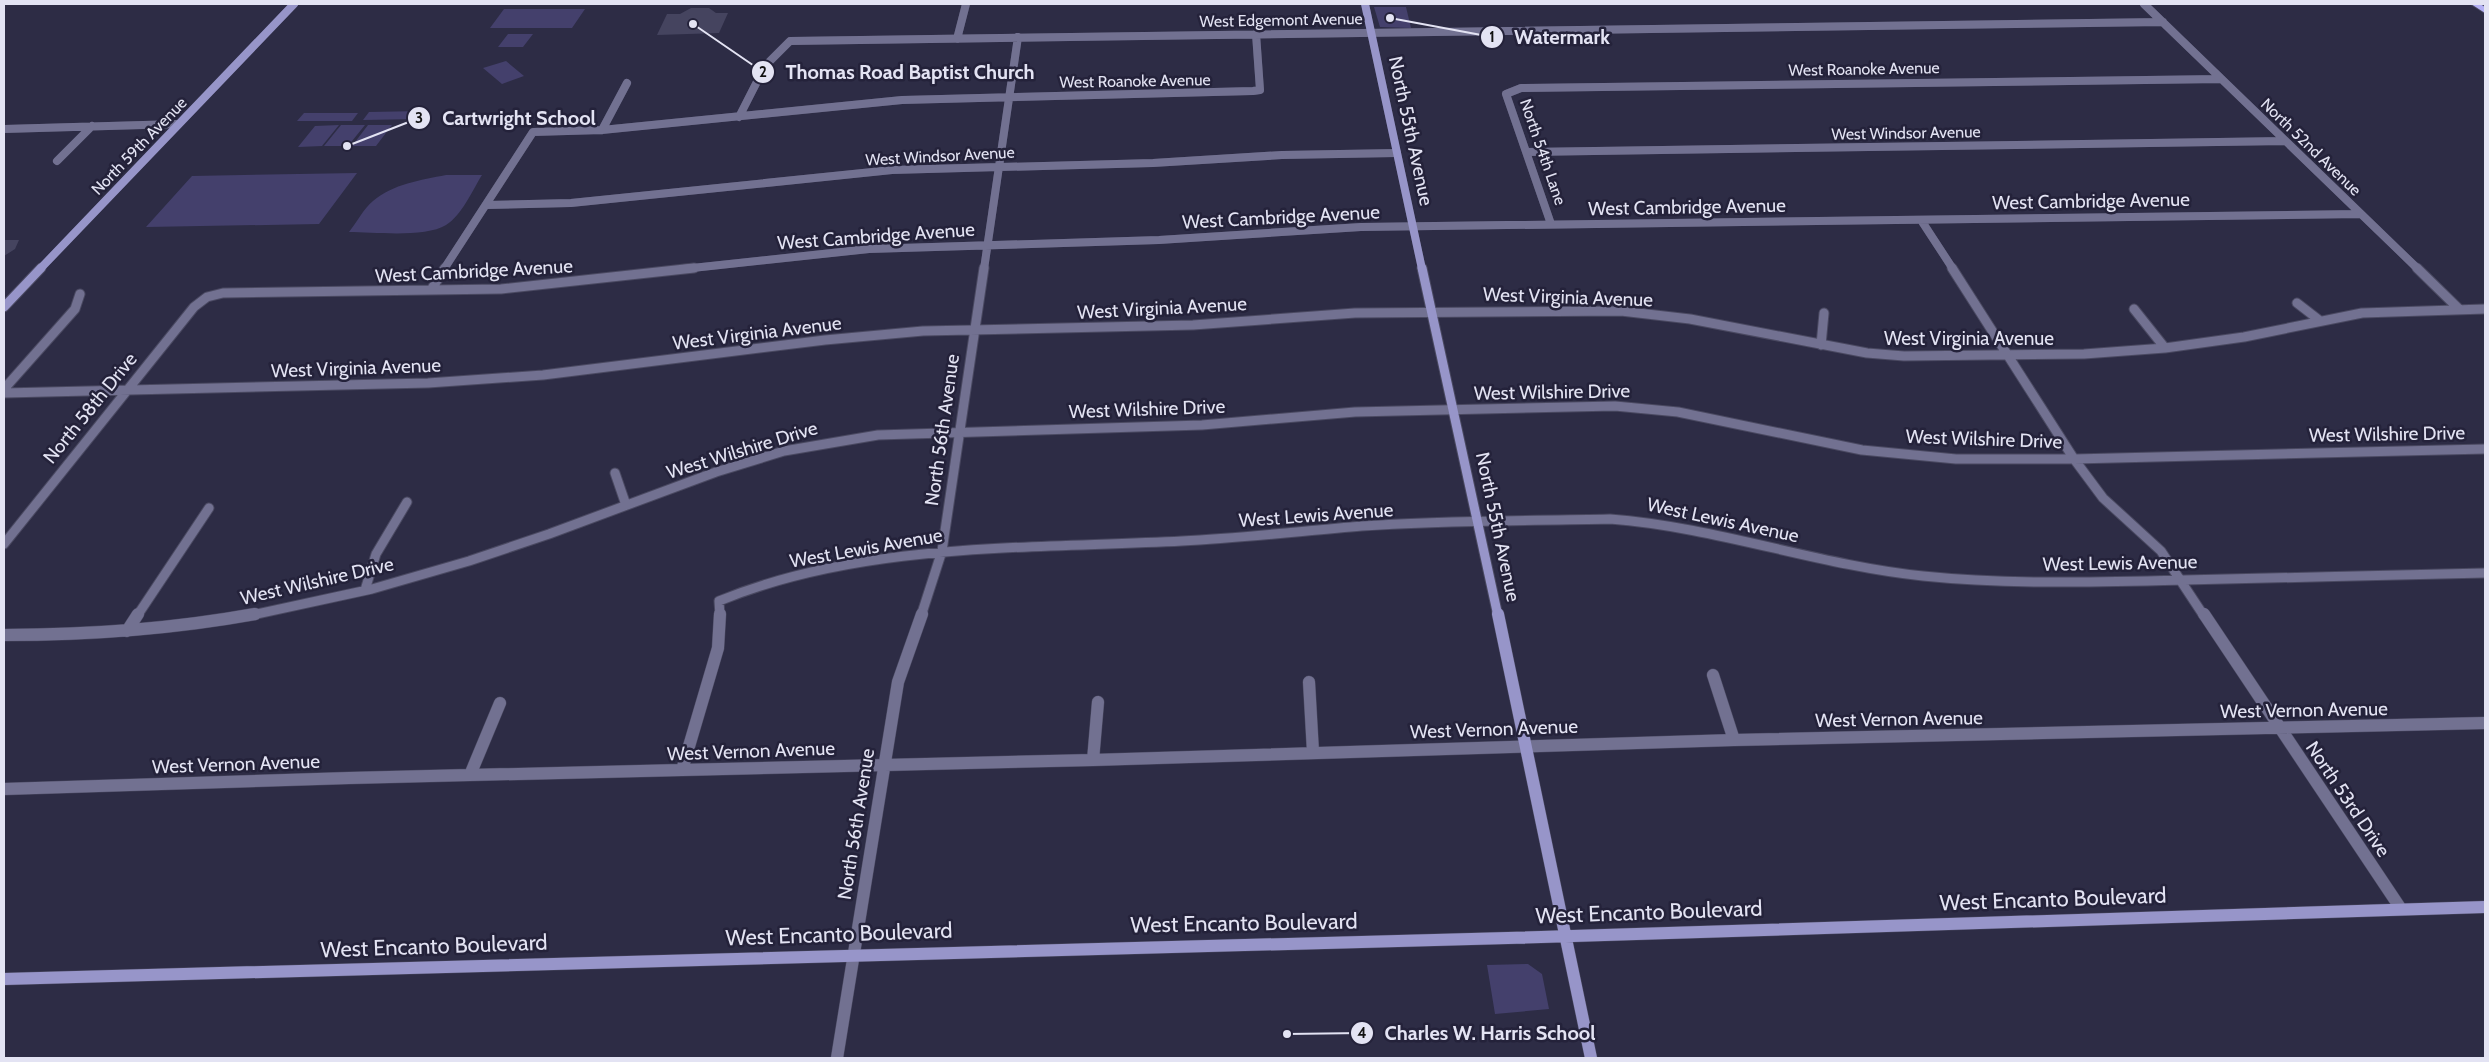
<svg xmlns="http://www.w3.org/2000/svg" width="2489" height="1062" viewBox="0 0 2489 1062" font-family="Cabin,sans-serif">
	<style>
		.green { fill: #44406c }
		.building { fill: #45445f }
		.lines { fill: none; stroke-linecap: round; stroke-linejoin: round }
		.street-far2-casing { stroke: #4a4961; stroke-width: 8 }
		.street-far1-casing { stroke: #4a4961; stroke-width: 11 }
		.street-casing { stroke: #4a4961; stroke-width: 13 }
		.secondary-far2-casing { stroke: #4a4961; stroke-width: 8 }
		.secondary-far1-casing { stroke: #4a4961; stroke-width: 11 }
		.secondary-casing { stroke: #4a4961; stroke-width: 13 }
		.primary-casing { stroke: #4a4961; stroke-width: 2 }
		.street-far2 { stroke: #727191; stroke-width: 8 }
		.street-far1 { stroke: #727191; stroke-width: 9 }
		.street { stroke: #727191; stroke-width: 12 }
		.secondary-far2 { stroke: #9795c9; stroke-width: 8 }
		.secondary-far1 { stroke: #9795c9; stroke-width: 9 }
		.secondary { stroke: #9795c9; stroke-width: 12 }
		.primary { fill: #b4b1f4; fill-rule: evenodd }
		.labels { text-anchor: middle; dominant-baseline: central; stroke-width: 5; stroke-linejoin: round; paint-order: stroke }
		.far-street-label { font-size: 16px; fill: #e3e3f3; stroke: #24223a }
		.street-label { font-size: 19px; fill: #e3e3f3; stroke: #24223a }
		.near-street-label { font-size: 22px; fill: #e3e3f3; stroke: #24223a }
		.leader { fill: none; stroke: #e3e3f3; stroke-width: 2 }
		.callout-dot { fill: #e3e3f3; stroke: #24223a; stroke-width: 2 }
		.mark-label { font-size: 15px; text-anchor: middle; font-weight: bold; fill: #111 }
		.callout-label { font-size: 20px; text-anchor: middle; font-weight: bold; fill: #e3e3f3; stroke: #24223a; stroke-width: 5; stroke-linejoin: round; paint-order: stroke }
	</style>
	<rect width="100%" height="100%" fill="#2d2c45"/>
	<path class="green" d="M1374 7H1406L1411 28 1380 27Z
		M504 9H585L572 28H490Z
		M508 34H533L523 47H498Z
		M506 61 524 76 502 84 483 68Z
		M423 111 417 119 363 120 369 112Z
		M304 113H358L352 121H297Z
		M339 125 322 146 298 147 315 126Z
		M341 125H365L348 146H324Z
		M368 125H392L376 146H352Z
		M357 173 319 224 146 227 192 176Z
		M446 175H482C472 191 462 215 446 225 425 238 374 232 349 232 357 222 364 208 373 201 393 184 421 180 446 175Z
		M1528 964 1542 974 1549 1009 1495 1014 1487 965Z"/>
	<path class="building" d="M691 8H709L716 13H728L719 33 657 35 667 14H680Z
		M4 240H19L15 249 4 256Z"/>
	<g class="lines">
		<defs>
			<path id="street-far2" d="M2144 4 2418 269
				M957 39 966 4
				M739 117 765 66 790 41 2163 22
				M4 129 178 124
				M602 130 627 83
				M1527 152 2285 141
				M57 161 92 126
				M486 205 571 203 892 170 1153 163 1282 155 1397 153
				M1921 220 1953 269
				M1551 224 1506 94 1521 88 2221 79
				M444 269 533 132 602 130 902 100 1253 91 1260 90 1256 34
				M683 269 869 249 1159 240 1361 227 2360 214
				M984 269 1018 37"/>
			<path id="street-far1" d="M1952 268 2074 459 2103 498 2161 551 2204 616
				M2417 268 2459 309
				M431 290 445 268
				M2297 303 2319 320
				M2134 309 2165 348
				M1821 345 1824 313
				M4 389 75 309 80 294
				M4 393 428 383 543 375 825 340 923 331 1193 325 1355 313 1621 311 1690 319 1867 353 1904 356 2084 354 2165 348 2244 337 2362 313 2485 309
				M615 473 626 505
				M4 544 194 307 207 297 223 293 501 289 694 268
				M365 590 376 554 407 502
				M137 616 209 508
				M248 616 372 589 469 561 549 534 716 472 784 451 878 435 1202 425 1355 412 1615 406 1678 412 1862 450 1956 459H2074L2485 449
				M720 616 719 601C863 542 1028 549 1182 541 1242 538 1302 531 1362 526 1444 520 1528 521 1610 519 1716 527 1817 565 1923 576 2010 585 2097 582 2184 580 2284 578 2385 575 2485 573
				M921 616 942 551 984 268"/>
			<path id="street" d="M2204 614 2401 909
				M127 631 138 614
				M4 635C89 635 172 629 255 614
				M1713 675 1734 740
				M1309 682 1313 752
				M1093 760 1098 702
				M682 770 718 648 720 614
				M470 775 500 703
				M4 789 349 778 1093 760 1734 740 2485 723
				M837 1058 898 682 922 614"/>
			<path id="secondary-far2" d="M1365 4 1422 269
				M40 269 294 4"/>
			<path id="secondary-far1" d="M1422 268 1498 616
				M4 307 41 268"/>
			<path id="secondary" d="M1498 614 1591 1058
				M4 979 1541 937 2485 907"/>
			<path id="primary" d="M2471 4H2480L2485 7V13Z"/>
		</defs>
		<use href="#street-far2" class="street-far2-casing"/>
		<use href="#street-far1" class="street-far1-casing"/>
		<use href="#street" class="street-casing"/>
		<use href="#secondary-far2" class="secondary-far2-casing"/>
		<use href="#secondary-far1" class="secondary-far1-casing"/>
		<use href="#secondary" class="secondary-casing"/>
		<use href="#primary" class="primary-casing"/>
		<use href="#street-far2" class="street-far2"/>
		<use href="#street-far1" class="street-far1"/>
		<use href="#street" class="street"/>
		<use href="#secondary-far2" class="secondary-far2"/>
		<use href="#secondary-far1" class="secondary-far1"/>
		<use href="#secondary" class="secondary"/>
		<use href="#primary" class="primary"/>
	</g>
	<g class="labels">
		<g class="far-street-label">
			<text transform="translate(1281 20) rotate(-1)">West Edgemont Avenue</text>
			<text transform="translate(1864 69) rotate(-1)">West Roanoke Avenue</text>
			<text transform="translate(1135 81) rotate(-1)">West Roanoke Avenue</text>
			<text transform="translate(1906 133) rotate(-1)">West Windsor Avenue</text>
			<text transform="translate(139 146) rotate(-46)">North 59th Avenue</text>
			<text transform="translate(2311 147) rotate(44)">North 52nd Avenue</text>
			<text transform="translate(1543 152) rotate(71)">North 54th Lane</text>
			<text transform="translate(940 156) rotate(-3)">West Windsor Avenue</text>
		</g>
		<g class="street-label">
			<text transform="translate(1411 131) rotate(78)">North 55th Avenue</text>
			<text transform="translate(2091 201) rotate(-1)">West Cambridge Avenue</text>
			<text transform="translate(1687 207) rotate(-1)">West Cambridge Avenue</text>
			<text transform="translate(1281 217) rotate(-3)">West Cambridge Avenue</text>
			<text transform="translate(876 236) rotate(-4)">West Cambridge Avenue</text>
			<text transform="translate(474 271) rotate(-3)">West Cambridge Avenue</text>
			<text transform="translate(1568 297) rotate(2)">West Virginia Avenue</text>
			<text transform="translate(1162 308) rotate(-3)">West Virginia Avenue</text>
			<text transform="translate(757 333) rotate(-7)">West Virginia Avenue</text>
			<text x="1969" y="338">West Virginia Avenue</text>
			<text transform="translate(356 368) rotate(-2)">West Virginia Avenue</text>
			<text transform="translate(1552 392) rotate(-1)">West Wilshire Drive</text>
			<text transform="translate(90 408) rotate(-51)">North 58th Drive</text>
			<text transform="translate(1147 409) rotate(-2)">West Wilshire Drive</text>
			<text transform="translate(942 430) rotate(-82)">North 56th Avenue</text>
			<text transform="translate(2387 434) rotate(-1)">West Wilshire Drive</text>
			<text transform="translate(1984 439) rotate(2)">West Wilshire Drive</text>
			<text transform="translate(742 450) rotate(-17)">West Wilshire Drive</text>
			<text transform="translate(1316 515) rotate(-4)">West Lewis Avenue</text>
			<text transform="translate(1723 520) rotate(12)">West Lewis Avenue</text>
			<text transform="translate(1498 527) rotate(78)">North 55th Avenue</text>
			<text transform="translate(866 548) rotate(-10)">West Lewis Avenue</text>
			<text transform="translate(2120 563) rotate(-1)">West Lewis Avenue</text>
			<text transform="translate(317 581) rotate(-13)">West Wilshire Drive</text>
			<text transform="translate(2304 710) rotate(-1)">West Vernon Avenue</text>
			<text transform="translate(1899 719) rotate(-1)">West Vernon Avenue</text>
			<text transform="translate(1494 729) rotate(-2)">West Vernon Avenue</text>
			<text transform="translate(751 751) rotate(-2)">West Vernon Avenue</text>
			<text transform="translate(236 764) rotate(-2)">West Vernon Avenue</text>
			<text transform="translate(2348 799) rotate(56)">North 53rd Drive</text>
			<text transform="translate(856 824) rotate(-81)">North 56th Avenue</text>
		</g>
		<g class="near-street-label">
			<text transform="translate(2053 899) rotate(-2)">West Encanto Boulevard</text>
			<text transform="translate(1649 912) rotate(-2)">West Encanto Boulevard</text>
			<text transform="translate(1244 923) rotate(-1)">West Encanto Boulevard</text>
			<text transform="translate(839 934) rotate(-2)">West Encanto Boulevard</text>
			<text transform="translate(434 946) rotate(-2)">West Encanto Boulevard</text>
		</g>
	</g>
	<path class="leader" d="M1390 18L1492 37M693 24L763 72M347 146L419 118M1287 1034L1362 1033"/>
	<g class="callout-dot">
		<circle cx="1390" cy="18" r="5"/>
		<circle cx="693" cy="24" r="5"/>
		<circle cx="347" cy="146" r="5"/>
		<circle cx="1287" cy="1034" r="5"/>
		<circle cx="1492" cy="37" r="12"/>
		<circle cx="763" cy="72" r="12"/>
		<circle cx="419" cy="118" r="12"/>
		<circle cx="1362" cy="1033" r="12"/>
	</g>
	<g class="mark-label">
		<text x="1492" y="42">1</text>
		<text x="763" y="77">2</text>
		<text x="419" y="123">3</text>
		<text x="1362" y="1038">4</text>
	</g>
	<g class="callout-label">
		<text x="1562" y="44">Watermark</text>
		<text x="910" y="79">Thomas Road Baptist Church</text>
		<text x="519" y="125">Cartwright School</text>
		<text x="1490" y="1040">Charles W. Harris School</text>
	</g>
	<rect width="2489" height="1062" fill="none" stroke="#e3e3f3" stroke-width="10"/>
</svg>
